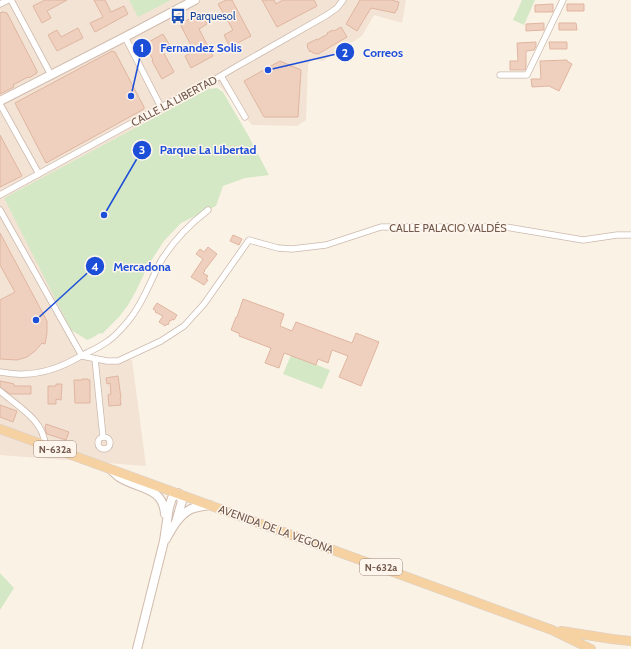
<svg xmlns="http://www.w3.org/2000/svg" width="631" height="649" viewBox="0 0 631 649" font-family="Cabin,sans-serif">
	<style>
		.residential { fill: #f2e3d4 }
		.green { fill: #d5e8c5 }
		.building { fill: #efd0bf; stroke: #e0b5a0 }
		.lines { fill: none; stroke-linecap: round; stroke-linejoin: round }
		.street-casing { stroke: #ccb9ad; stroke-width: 7 }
		.secondary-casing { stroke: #d1bbad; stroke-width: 10 }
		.primary-casing { stroke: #d8d0cd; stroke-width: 10 }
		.street { stroke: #fff; stroke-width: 5.5 }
		.secondary { stroke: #fff; stroke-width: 8 }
		.primary { stroke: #f6d2a2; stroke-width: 9 }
		.labels { text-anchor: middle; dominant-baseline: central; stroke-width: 3; stroke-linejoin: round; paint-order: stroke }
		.shield { fill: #fef6ec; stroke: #9c877c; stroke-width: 1 }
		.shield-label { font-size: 10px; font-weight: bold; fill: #72584c }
		.transit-label { font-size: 11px; fill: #164399; stroke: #fef6ec; text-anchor: start }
		.street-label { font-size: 11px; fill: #72584c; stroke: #fef6ec }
		.leader { fill: none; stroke: #1d4ed8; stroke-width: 1.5 }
		.callout-dot { fill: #1d4ed8; stroke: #fef6ec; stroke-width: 1.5 }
		.mark-label { font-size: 12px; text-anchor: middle; font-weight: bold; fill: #fff }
		.callout-label { font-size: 12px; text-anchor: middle; font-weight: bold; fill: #1d4ed8; stroke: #fef6ec; stroke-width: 3; stroke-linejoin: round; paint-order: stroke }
	</style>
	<rect width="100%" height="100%" fill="#fbf2e6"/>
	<path class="residential" d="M0 0H406L402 23 374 15 362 36 327 58 323 61 312 59 308 65 306 120 297 126 252 125 218 84 4 198 31 247 84 356 132 360 146 466 0 455Z"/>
	<path class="green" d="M129 0H171L138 17Z
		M522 0H535L524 25 513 20Z
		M217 88 223 92 248 135 269 175 245 178 223 186 216 206 181 223 164 241 149 264 136 291 128 305 119 317 102 334 100 333 92 338 87 340 71 330 4 198 208 89Z
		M291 355 330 370 322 389 283 374Z
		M0 573 14 588 0 610Z"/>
	<path class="building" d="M45 0H67L47 11 51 18 42 23 33 6Z
		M94 0H105L111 12 124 6 128 14 95 32 90 23 103 17Z
		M226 0H232L251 36 230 47 224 35 233 30 218 4Z
		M262 0H274L276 4 283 0H314L317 6 277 27Z
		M360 0H391L399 2 397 10H396L395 13 371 8 357 31 346 24Z
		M553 4V12H535V5Z
		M567 4H584V11H567Z
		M3 12 7 13 37 71V73L29 78 28 77 13 85 14 87 0 94V13Z
		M201 13 207 24 199 29 213 56 191 68 185 56 194 51 180 24Z
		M544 23V30L526 31V24Z
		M559 23H576L577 30H559Z
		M341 27 347 37 318 54 313 53 311 51 310 52 307 46 308 45 307 44 317 39V40L328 34 327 33 333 30 334 31Z
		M78 28 83 38 57 51 48 35 57 30 61 37Z
		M163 34 170 46 162 50 174 72 162 79 152 61 153 60 145 44Z
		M536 42V46L534 50 526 51V66L525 70H510V61H518L517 43Z
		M549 42H567V49H550Z
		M112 51 115 52 144 107V109L46 163 15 103Z
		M567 60V61L572 64 559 91 549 86 532 87 531 79H541L540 61Z
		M280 61 301 70 298 117H264L244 81Z
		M0 135 22 176 0 187Z
		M0 233 47 321V333L45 344 42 343 35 351 27 357 17 360 0 359V300L15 292 0 265Z
		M233 235 242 239 239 245 230 241Z
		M208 247 217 254 204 271H205L203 273 208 276 206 279 208 280 204 285 191 277 203 259 196 254 200 249 204 252Z
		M243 299 284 314 280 326 292 331 296 322 352 343 356 333 379 342 361 386 339 377 348 356 332 350 328 363 318 359 316 365 284 353 279 368 265 363 271 348 239 336 240 334 231 330 236 317H237Z
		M157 303 177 315 174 320 172 319 171 321 170 320 168 325 167 324 165 326 159 322 163 316 155 312 156 311 153 309Z
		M118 376 121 398H120L121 405 109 406 108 395 111 394 110 383 107 384 106 378Z
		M82 379H88V380H90V403H75L74 380H82Z
		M0 381 10 383 14 384V386H31V394H10L0 387Z
		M56 384H62L61 400 56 399V404H48V386H56Z
		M0 405 17 411 13 422 0 417Z
		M46 424 69 432 66 440 47 434 45 428Z"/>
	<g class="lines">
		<defs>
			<path id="street" d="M11 0 51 75
				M0 4 8 0
				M125 37 161 107
				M500 75H527L563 0
				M221 76 245 117
				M0 104 39 174
				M0 195 161 107 212 81 234 68 327 15 337 8 343 0
				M0 210 82 356
				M82 356 107 361H118L161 341 184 326 204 304 249 240 278 248 292 249 326 245 381 227H506L583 240 617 235H631
				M95 359 103 437
				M0 372C28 378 55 371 79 357 88 352 99 348 108 341 116 336 123 327 129 320 144 302 150 281 161 261 173 241 190 224 208 210
				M0 391C17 406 44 420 45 445
				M98 443a6 6 0 1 1 12 0a6 6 0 1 1-12 0Z"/>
			<path id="secondary" d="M0 101 125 37 195 0
				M111 470C114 472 116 475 119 477 137 489 163 486 165 514
				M166 539C172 528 179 515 191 509 196 507 204 506 210 505
				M137 649 164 541 169 507 172 498 178 493 182 501 176 522"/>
			<path id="primary" d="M0 429C184 495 368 563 552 630L591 649
				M561 631 612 639 631 641"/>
		</defs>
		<use href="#street" class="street-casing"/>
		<use href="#secondary" class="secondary-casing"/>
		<use href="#primary" class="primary-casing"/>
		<use href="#street" class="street"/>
		<use href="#secondary" class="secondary"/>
		<use href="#primary" class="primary"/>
	</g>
	<defs>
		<symbol id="bus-bare" viewBox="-9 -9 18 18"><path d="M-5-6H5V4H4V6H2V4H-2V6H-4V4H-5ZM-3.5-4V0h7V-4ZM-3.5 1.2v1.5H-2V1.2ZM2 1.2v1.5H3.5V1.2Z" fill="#1a4fb4" stroke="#fef6ec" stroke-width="2.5" paint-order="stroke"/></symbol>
	</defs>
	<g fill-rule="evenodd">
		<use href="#bus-bare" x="167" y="5" width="22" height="22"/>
	</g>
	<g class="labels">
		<g class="shield">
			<rect x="34" y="441" width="42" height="16" rx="3"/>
			<rect x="360" y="559" width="42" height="16" rx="3"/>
		</g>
		<g class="shield-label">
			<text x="55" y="449">N-632a</text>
			<text x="381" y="567">N-632a</text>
		</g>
		<g class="transit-label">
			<text x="190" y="16">Parquesol</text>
		</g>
		<g class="street-label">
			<text transform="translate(174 101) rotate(-28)">CALLE LA LIBERTAD</text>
			<text x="448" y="228">CALLE PALACIO VALDÉS</text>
			<text transform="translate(276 529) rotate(20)">AVENIDA DE LA VEGONA</text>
		</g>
	</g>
	<path class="leader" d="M131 96L142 48M268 70L345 52M104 215L142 150M36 320L95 266"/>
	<g class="callout-dot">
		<circle cx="131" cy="96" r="4"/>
		<circle cx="268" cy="70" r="4"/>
		<circle cx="104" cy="215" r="4"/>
		<circle cx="36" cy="320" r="4"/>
		<circle cx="142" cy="48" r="10"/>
		<circle cx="345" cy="52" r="10"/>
		<circle cx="142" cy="150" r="10"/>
		<circle cx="95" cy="266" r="10"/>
	</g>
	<g class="mark-label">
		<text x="142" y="52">1</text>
		<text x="345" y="57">2</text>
		<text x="142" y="154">3</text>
		<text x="95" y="271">4</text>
	</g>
	<g class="callout-label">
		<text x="201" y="52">Fernandez Solis</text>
		<text x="383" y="57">Correos</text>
		<text x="208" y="154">Parque La Libertad</text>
		<text x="142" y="271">Mercadona</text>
	</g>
</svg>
